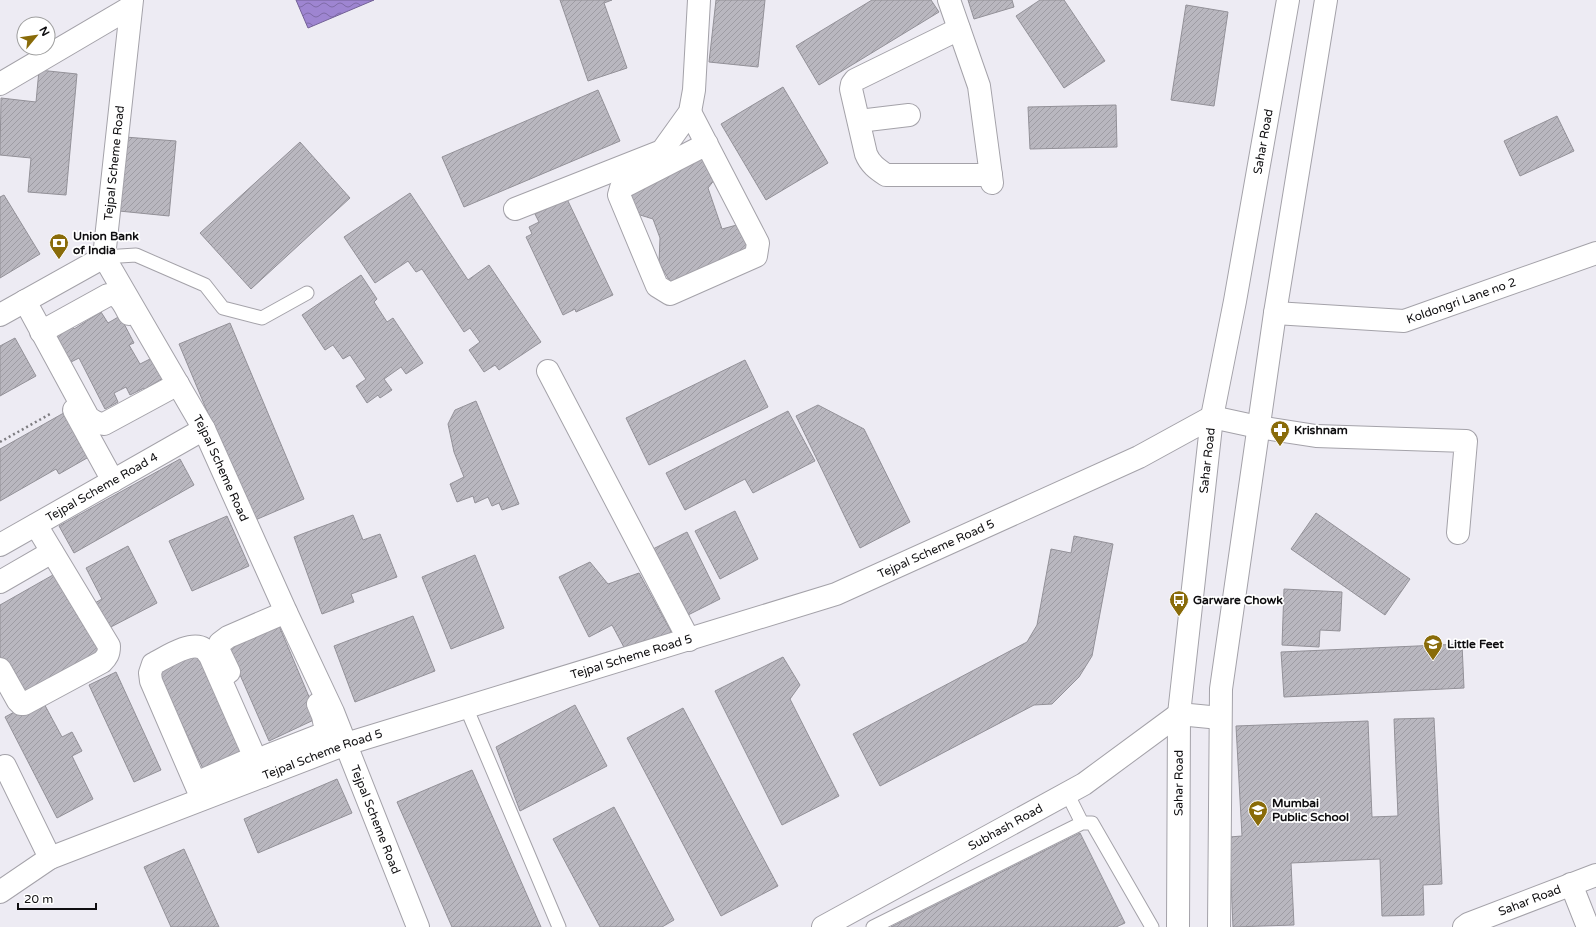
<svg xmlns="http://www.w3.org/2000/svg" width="1596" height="927" viewBox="0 0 1596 927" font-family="'Varela Round',sans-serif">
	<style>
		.water { fill: url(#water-waves); stroke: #736197 }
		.building { fill: url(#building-hatch); stroke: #939198 }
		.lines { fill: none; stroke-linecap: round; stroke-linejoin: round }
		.service-casing { stroke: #a4a2a9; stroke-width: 15 }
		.minor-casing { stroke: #a4a2a9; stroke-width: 24 }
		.tertiary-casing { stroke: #a4a2a9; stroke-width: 24 }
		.secondary-casing { stroke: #a4a2a9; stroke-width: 24 }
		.path { stroke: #7d7c80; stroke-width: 2.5; stroke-dasharray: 2 3; stroke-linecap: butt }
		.service { stroke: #fff; stroke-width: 13 }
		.minor { stroke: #fff; stroke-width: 22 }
		.tertiary { stroke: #fff; stroke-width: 22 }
		.secondary { stroke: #fff; stroke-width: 22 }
		.labels { text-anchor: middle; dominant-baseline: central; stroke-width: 3.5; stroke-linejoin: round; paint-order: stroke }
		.street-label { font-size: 12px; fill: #0f0e10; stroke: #fff }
		.poi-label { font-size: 12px; font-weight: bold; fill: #0f0e10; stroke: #fff; text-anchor: start }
	</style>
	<defs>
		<pattern id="water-waves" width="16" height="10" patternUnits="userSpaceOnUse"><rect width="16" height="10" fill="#9e85d1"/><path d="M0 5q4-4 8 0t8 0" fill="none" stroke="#7f6ba8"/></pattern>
		<pattern id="building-hatch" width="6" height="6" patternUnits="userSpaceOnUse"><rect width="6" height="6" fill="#b9b7bf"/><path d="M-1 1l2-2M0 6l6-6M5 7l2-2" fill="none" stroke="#9e9ca3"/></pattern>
	</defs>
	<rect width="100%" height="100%" fill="#edebf3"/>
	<path class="water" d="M296 0H374L308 28Z"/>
	<path class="building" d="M560 0H612L604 3 627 68 588 81Z
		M716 0H765L758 67 709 62Z
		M872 0H931L939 12 819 85 796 46Z
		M968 0H1012L1014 7 974 19Z
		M1040 0H1064L1105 61 1064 88 1016 16Z
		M1186 5 1228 12 1214 106 1171 100Z
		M39 70 77 74 66 195 28 192 31 158 0 155 1 98 36 102Z
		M783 87 828 163 766 200 721 124Z
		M598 90 620 141 464 207 442 157Z
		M1116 105 1117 147 1030 149 1028 107Z
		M1557 116 1574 151 1520 176 1504 141Z
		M125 137 176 141 169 216 119 211Z
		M300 142 350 198 251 289 200 233Z
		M707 152 715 179 708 188 722 229 744 223 753 250 674 288 659 263 660 238 653 219 637 214 627 190Z
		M410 193 468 280 489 265 541 342 499 370 495 365 484 372 469 350 480 342 470 328 464 332 422 269 416 272 408 261 375 283 344 237Z
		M4 195 40 254 0 278V197Z
		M567 199 613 295 576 312 575 309 563 315 526 237 532 234 529 227 539 222 535 214Z
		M361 275 377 299 374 302 387 322 393 318 423 363 406 374 401 367 384 379 392 390 380 398 378 395 367 403 356 386 366 379 350 355 343 359 333 345 325 350 302 315Z
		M101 312 108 323 120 316 134 343 129 345 140 364 152 358 163 378 150 386 153 392 148 395 144 388 130 395 126 387 114 393 118 402 105 409 79 358 63 366 47 335 69 322 74 329Z
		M230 323 304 499 253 521 179 344Z
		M15 338 36 376 0 396V346Z
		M745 360 768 407 649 465 626 418Z
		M476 401 519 504 502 510 499 503 492 506 488 497 475 503 473 496 457 502 450 484 464 477 454 452 448 424 455 410Z
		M818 405 864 429 910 522 860 548 796 416Z
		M69 410 94 454 59 474 56 469 0 501V449Z
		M788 411 815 461 753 493 745 479 685 510 666 473Z
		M180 459 194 485 74 553 59 526Z
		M735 511 758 559 720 579 695 531Z
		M1316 513 1410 579 1385 615 1291 549Z
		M353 515 363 540 380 534 397 577 351 594 354 602 322 614 294 537Z
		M227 516 249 566 192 591 169 541Z
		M687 532 720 599 684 617 651 550Z
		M1074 536 1113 544 1092 656 1079 677 1052 704 1034 705 880 786 853 734 1027 642 1037 625 1051 549 1071 553Z
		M128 546 157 603 107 629 93 604 102 599 86 568Z
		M475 555 504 628 451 649 422 577Z
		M590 562 608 584 639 573 674 637 626 651 612 625 589 637 559 577Z
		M60 571 103 653 25 699 0 656V605Z
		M1284 589 1342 592 1340 631 1320 630 1319 647 1282 645Z
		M413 616 435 671 355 702 334 646Z
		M277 621 318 718 269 741 226 643Z
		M1462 644 1464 688 1284 697 1281 652Z
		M199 651 248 757 206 775 156 670Z
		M783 657 800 685 790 699 839 796 782 825 715 691Z
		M116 672 161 770 134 782 89 685Z
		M41 698 62 737 72 732 82 751 72 756 93 799 57 818 5 717Z
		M575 705 607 766 520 811 496 747Z
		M683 708 778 886 721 916 627 738Z
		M1434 718 1442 884 1423 885 1424 915 1382 916 1380 859 1291 863 1294 925 1233 927 1229 837 1242 836 1236 726 1368 721 1372 817 1398 816 1394 719Z
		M472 770 541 927H452L397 802Z
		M337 779 352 813 258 853 244 819Z
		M614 807 674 920 662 927H600L553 839Z
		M1080 833 1125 923 1116 927H891Z
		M184 849 219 927H171L144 867Z"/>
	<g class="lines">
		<defs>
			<path id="service" d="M104 257 136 255 205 285 223 308 262 318 307 293
				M466 707 559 927
				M1067 793 1082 823H1092L1152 927
				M873 927 1082 823"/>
			<g id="minor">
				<path id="s1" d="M132 0 104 257 204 429 286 612 333 712 418 927"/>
				<path d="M949 0 979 86 992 183"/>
				<path d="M959 29 855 80 852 84 851 89 866 154C870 164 877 169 886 175H991"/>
				<path d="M0 84 131 7"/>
				<path d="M690 112 758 243 756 256 670 294 657 286 619 195 621 188 707 144"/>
				<path d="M859 121 909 115"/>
				<path d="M515 209 662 151 690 112 694 90 699 0"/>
				<path d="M25 301 88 417C93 421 97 424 104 424L178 384"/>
				<path id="s2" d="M1275 313 1404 321 1596 253"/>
				<path d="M0 315 104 257"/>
				<path d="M41 332 108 295C120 293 124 305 129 314"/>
				<path d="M548 371 689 640"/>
				<path d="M74 410 113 481"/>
				<path id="s3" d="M0 545 204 429"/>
				<path d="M0 582 52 552"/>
				<path d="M0 669 18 701 21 704H24L102 662C107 657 109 654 109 646L36 525"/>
				<path d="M229 672 219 651 220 643 228 637 286 612"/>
				<path d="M267 756 323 734 326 731 323 716 318 704"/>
				<path d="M0 769 5 766 50 858"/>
				<path d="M196 783 255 757"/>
				<path d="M202 799 151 681 150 673 153 664C165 658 191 640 204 649 206 650 208 654 210 656L263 776"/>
				<path id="s4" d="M0 892 50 858 346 744 836 594 1139 457 1212 417 1258 427 1316 436 1466 441 1458 533"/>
			</g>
			<g id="tertiary">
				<path d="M1571 884 1588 927"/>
				<path id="s5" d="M823 927 1084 784 1179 714 1220 718"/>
				<path id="s6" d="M1464 927 1468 924 1596 875"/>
			</g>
			<g id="secondary">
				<path id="s7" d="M1178 927 1179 714 1212 417 1235 301 1288 0"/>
				<path d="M1219 927 1221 689 1275 313 1326 0"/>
			</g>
		</defs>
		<use href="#service" class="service-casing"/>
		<use href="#minor" class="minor-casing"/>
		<use href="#tertiary" class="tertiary-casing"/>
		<use href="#secondary" class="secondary-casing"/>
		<path class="path" d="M0 442 50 414"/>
		<use href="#service" class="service"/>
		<use href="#minor" class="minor"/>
		<use href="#tertiary" class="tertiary"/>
		<use href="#secondary" class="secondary"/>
	</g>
	<defs>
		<symbol id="bank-pin" viewBox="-11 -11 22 30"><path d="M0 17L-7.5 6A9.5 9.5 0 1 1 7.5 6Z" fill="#896b09" stroke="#fff"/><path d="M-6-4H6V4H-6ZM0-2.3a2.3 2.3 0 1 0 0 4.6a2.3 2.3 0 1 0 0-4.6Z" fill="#fff"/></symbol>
		<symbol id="pharmacy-pin" viewBox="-11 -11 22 30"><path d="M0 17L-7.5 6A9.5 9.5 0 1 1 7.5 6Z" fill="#896b09" stroke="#fff"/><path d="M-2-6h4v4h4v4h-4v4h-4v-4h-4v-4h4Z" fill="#fff"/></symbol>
		<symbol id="bus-pin" viewBox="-11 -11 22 30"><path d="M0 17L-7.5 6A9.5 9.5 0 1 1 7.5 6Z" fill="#896b09" stroke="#fff"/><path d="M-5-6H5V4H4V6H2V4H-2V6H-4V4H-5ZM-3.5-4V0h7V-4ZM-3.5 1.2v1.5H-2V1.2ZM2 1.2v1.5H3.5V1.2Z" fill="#fff"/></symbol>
		<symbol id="school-pin" viewBox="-11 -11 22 30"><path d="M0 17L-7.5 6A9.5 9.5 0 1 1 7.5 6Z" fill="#896b09" stroke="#fff"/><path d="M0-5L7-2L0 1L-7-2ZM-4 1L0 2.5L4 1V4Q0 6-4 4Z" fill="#fff"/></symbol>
	</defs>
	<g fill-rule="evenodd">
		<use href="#bank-pin" x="48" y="232" width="22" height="30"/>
		<use href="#pharmacy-pin" x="1269" y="419" width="22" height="30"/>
		<use href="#bus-pin" x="1168" y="589" width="22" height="30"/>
		<use href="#school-pin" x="1422" y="633" width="22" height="30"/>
		<use href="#school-pin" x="1247" y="799" width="22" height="30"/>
	</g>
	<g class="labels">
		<g class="street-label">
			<text stroke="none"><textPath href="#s7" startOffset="792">Sahar Road</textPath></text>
			<text transform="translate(114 163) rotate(-84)">Tejpal Scheme Road</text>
			<text stroke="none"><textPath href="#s2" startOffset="190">Koldongri Lane no 2</textPath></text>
			<text stroke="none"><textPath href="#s7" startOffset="468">Sahar Road</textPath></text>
			<text stroke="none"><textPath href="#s1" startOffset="500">Tejpal Scheme Road</textPath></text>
			<text stroke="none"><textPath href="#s3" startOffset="117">Tejpal Scheme Road 4</textPath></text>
			<text stroke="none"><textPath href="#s4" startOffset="1000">Tejpal Scheme Road 5</textPath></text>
			<text stroke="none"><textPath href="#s4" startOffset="676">Tejpal Scheme Road 5</textPath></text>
			<text stroke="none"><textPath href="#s4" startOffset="352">Tejpal Scheme Road 5</textPath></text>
			<text stroke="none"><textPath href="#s7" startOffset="144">Sahar Road</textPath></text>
			<text stroke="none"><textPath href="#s1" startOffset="884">Tejpal Scheme Road</textPath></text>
			<text stroke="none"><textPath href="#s5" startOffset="208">Subhash Road</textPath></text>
			<text stroke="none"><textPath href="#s6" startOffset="71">Sahar Road</textPath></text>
		</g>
		<g class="poi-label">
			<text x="73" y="236">Union Bank<tspan x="73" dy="14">of India</tspan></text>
			<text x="1294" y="430">Krishnam</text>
			<text x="1193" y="600">Garware Chowk</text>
			<text x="1447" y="644">Little Feet</text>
			<text x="1272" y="803">Mumbai<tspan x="1272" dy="14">Public School</tspan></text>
		</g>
	</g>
	<g transform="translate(36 36) rotate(61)"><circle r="19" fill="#ffffff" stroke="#9f9f9f"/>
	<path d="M0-3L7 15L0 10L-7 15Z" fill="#896b09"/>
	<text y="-6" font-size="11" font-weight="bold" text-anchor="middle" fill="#0f0e10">N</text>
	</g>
	<path d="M18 903v6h78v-6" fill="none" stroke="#0f0e10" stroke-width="2"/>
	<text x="24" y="903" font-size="12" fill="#0f0e10" stroke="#ffffff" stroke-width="3" paint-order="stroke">20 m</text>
</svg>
